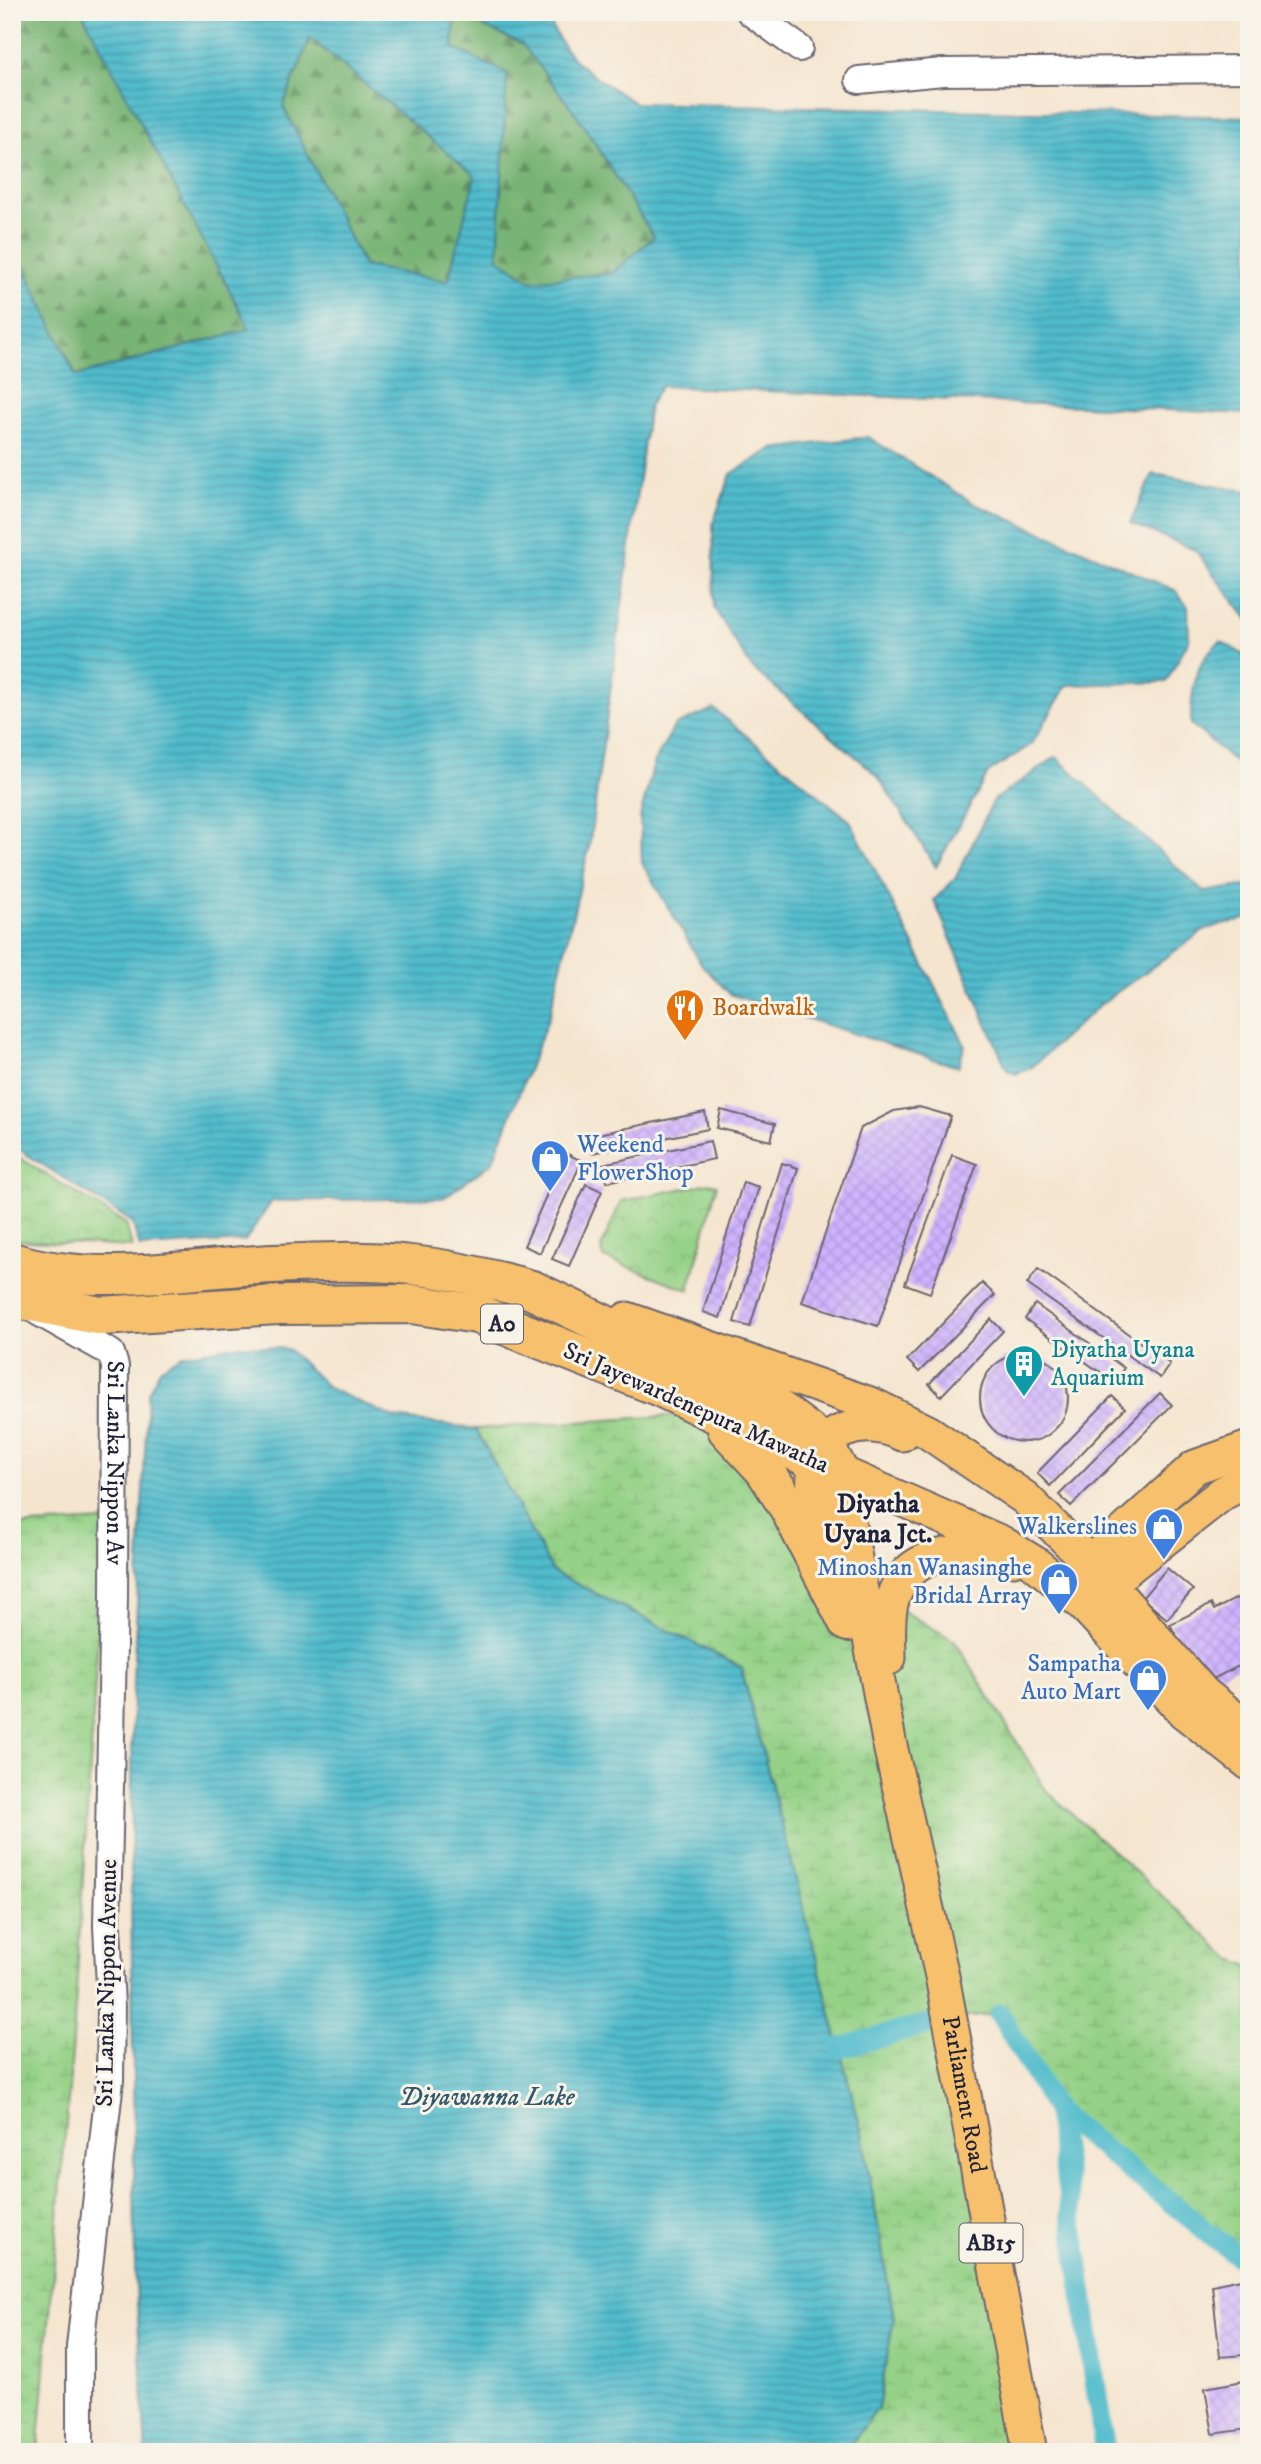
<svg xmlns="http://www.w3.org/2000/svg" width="1261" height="2464" viewBox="0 0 1261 2464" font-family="'IM FELL DW Pica',serif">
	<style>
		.forest { fill: url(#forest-firs); stroke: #4d6b58; stroke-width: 2 }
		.wetland { fill: url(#wetland-marsh); stroke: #5c7a61; stroke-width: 2 }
		.park { fill: url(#park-crowns); stroke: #5c7a61; stroke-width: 2 }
		.water { fill: url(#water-rules); stroke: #396e84; stroke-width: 2; fill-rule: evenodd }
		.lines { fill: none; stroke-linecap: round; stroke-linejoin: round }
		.canal { stroke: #50bbcc; stroke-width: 21 }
		.building { fill: url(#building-cross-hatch) }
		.minor-casing { stroke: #6c666f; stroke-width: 30 }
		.major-casing { stroke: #6c666f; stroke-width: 37 }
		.highway-casing { stroke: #6c666f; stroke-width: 42 }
		.minor { stroke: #fff; stroke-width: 26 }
		.major { stroke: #f7c06c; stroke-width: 33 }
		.highway { stroke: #f7c06c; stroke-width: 38 }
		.labels { text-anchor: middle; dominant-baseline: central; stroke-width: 6; stroke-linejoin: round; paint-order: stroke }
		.shield { fill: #f7f3e8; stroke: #62616f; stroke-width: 2 }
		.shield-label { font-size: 23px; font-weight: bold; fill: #22223b }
		.food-label { font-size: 24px; fill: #c56008; stroke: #f7f3e8; text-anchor: start }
		.shop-label { font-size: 24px; fill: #366cbe; stroke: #f7f3e8; text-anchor: end }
		.culture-label { font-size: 24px; fill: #0d838f; stroke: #f7f3e8; text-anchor: start }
		.street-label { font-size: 24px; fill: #22223b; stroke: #f7f3e8 }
		.neighbourhood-label { font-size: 26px; font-weight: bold; fill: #22223b; stroke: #f7f3e8 }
		.water-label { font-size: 26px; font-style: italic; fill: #32586e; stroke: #f7f3e8 }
	</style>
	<defs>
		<pattern id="forest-firs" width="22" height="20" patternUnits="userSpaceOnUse" patternTransform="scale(1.75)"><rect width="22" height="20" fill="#78b474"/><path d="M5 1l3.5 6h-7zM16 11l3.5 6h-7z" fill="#629260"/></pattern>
		<pattern id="wetland-marsh" width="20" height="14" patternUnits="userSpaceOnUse" patternTransform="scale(1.75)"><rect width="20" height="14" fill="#95d287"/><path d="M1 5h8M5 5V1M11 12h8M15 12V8" fill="none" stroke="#80b475"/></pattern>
		<pattern id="park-crowns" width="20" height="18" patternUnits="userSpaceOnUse" patternTransform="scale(1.75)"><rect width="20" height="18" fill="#95d287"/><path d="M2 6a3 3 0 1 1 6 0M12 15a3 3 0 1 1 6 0" fill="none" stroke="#80b475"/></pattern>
		<pattern id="water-rules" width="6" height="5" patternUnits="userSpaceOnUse" patternTransform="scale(1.75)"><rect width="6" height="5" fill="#50bbcc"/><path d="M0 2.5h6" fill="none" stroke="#4298a7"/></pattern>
		<pattern id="building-cross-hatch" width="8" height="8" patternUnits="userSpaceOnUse" patternTransform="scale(1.75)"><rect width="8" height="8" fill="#cfb2fe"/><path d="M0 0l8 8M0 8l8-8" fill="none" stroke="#b199db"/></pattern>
	</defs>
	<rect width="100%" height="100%" fill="#f7f3e8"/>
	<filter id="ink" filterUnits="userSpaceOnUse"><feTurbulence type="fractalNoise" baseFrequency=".0143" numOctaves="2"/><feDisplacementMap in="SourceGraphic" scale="14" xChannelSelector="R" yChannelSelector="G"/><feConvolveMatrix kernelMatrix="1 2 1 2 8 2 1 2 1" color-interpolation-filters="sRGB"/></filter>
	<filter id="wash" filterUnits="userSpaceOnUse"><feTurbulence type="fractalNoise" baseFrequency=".00686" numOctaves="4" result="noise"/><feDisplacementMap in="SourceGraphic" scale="28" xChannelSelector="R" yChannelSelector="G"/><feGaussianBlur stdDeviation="1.57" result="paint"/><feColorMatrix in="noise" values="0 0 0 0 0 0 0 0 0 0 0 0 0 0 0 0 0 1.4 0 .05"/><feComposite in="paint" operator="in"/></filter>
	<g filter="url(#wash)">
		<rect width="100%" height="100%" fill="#f5e5cf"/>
		<g class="forest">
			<path d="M 12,12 L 82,12 L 250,329 L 76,376 L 12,242 Z"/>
			<path d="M 455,13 L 522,44 L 579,118 L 654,237 L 612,273 L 531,281 L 497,258 L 507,73 L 453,48 Z"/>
			<path d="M 310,38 L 476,176 L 448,282 L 364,266 L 283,106 Z"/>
		</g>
		<g class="wetland">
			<path d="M 711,1413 L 789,1508 L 891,1604 L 955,1641 L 1046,1790 L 1230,1958 L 1249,1966 L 1249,2265 L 1057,2112 L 1000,2014 L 948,2019 L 1030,2452 L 845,2452 L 878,2408 L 894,2318 L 862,2134 L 741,1667 L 553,1572 L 476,1429 Z"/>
			<path d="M 105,1521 L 73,2041 L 38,2452 L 12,2452 L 12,1526 Z"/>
		</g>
		<g class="park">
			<path d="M 12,1153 L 126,1224 L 132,1247 L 12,1240 Z"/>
			<path d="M 709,1183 L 717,1185 L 689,1290 L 604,1258 L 601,1248 L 621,1201 Z"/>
		</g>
		<g class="water">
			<path d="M 82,12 L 547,12 C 562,61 595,77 635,103 L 1249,117 L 1249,414 L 661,386 L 649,405 L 589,848 L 549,1017 L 492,1163 L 443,1198 L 272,1201 L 245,1241 L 140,1247 L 132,1222 L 12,1145 L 12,242 L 76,376 L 250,329 ZM 455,13 L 522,44 L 579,118 L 654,237 L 612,273 L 531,281 L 498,258 L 507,73 L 453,48 ZM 310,38 L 475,176 L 448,281 L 364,266 L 283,106 Z"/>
			<path d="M 868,437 L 975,504 L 1175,590 L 1188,607 L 1189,640 L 1166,682 L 1067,685 L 1032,744 L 988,773 L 936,867 L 877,775 L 751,667 L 714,608 L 713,523 L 731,474 L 772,449 Z"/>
			<path d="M 1153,474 L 1249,491 L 1249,621 L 1195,550 L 1130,523 Z"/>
			<path d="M 1221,641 L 1249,658 L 1249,774 L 1191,724 C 1191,693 1194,660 1221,641 Z"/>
			<path d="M 714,709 L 850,821 L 965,1045 L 958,1067 L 730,994 L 702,965 L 642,863 L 640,817 L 654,763 L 675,725 Z"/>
			<path d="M 1056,757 L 1204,892 L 1249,885 L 1249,918 L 1206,929 L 1102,1003 L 1031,1068 L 1015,1074 L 1007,1070 L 934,900 L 955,879 L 994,800 Z"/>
			<path d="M 240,1345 L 288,1349 L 330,1389 L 395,1418 L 476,1429 L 553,1572 L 741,1667 L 862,2134 L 894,2318 L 878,2408 L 845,2452 L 146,2452 L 135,2270 L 131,1873 L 133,1680 L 148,1393 L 160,1369 L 182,1355 Z"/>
		</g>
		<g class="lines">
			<g class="canal">
				<path d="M 1000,2014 L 1057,2112 L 1249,2265"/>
				<path d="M 840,2048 L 947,2019"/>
				<path d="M 1057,2112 L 1105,2452"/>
			</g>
		</g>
		<g id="blocks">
			<g class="building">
				<path d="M 919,1107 L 951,1116 L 878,1326 L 802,1302 L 861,1128 L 894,1111 Z"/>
				<path d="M 721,1110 L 775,1124 L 771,1141 L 717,1128 Z"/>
				<path d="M 705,1112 L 708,1129 L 592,1153 L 588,1136 Z"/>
				<path d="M 710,1141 L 714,1159 L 607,1182 L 603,1164 Z"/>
				<path d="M 565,1153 L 582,1161 L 540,1253 L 524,1246 Z"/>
				<path d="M 952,1155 L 977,1164 L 930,1293 L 905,1284 Z"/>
				<path d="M 782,1163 L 798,1168 L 750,1327 L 734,1322 Z"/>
				<path d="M 743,1182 L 759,1187 L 720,1318 L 703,1312 Z"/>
				<path d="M 586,1184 L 602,1191 L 569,1266 L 552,1259 Z"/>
				<path d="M 1038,1269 L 1170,1364 L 1160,1378 L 1027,1284 Z"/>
				<path d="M 982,1283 L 995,1295 L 919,1372 L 907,1360 Z"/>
				<path d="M 1035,1304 L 1124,1368 L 1114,1382 L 1025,1319 Z"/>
				<path d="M 991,1319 L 1003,1331 L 941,1396 L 929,1384 Z"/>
				<circle cx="1024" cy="1398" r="44"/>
				<path d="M 1160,1393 L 1172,1405 L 1071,1506 L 1059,1495 Z"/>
				<path d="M 1112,1396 L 1125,1408 L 1050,1486 L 1037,1473 Z"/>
				<path d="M 1167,1568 L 1193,1590 L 1167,1619 L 1142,1598 Z"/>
				<path d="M 1249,1592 L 1249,1661 L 1201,1685 L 1170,1624 L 1211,1604 L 1214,1610 Z"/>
				<path d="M 1241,2279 L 1245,2303 L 1249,2302 L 1248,2371 L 1244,2355 L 1220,2357 L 1212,2285 Z"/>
				<path d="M 1249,2380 L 1249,2429 L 1213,2434 L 1205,2388 Z"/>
			</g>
		</g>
	</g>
	<g filter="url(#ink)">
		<use href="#blocks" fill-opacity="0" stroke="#6c666f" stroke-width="2"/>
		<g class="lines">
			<defs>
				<g id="minor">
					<path d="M 750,12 L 799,48"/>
					<path d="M 859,80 L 943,72 L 1249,69"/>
					<path id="s1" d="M 38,1312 L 111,1353 L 115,1366 L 114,1597 L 107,1926 L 111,2007 L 110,2080 L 80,2347 L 80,2452"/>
				</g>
				<g id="major">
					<path d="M 627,1319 L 873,1405 L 928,1432 L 1025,1498 L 1090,1563 L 1204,1694 L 1249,1730"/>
					<path id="s2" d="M 839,1472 L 889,1741 L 942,1976 L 1030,2452"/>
					<path d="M 839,1472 L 1002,1543 L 1036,1564 L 1083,1604 L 1184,1712 L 1249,1763"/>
					<path d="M 1073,1578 L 1195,1467 L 1249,1448"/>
					<path d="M 837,1579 C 825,1537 787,1451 845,1430 C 864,1423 883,1425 902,1434"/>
					<path d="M 1091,1597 L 1223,1493 L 1249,1480"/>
					<path d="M 889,1658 C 889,1640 887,1621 891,1604 C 906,1546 965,1549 1013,1559"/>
				</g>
				<g id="highway">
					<path d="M 12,1262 C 95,1288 187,1268 272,1264 C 318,1262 366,1260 411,1265 C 452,1269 492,1279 532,1290 L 771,1404 L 824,1444 L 839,1472"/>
					<path d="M 12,1298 L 101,1316 L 278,1305 L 412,1304 L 477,1314 L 660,1387 L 826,1466"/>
					<path d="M 727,1429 L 765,1470 L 789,1508 L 848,1622"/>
				</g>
			</defs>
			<use href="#minor" class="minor-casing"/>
			<use href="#major" class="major-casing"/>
			<use href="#highway" class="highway-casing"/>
			<use href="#minor" class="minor"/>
			<use href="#major" class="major"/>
			<use href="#highway" class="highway"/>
		</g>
	</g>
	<defs>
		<symbol id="restaurant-pin" viewBox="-11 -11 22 30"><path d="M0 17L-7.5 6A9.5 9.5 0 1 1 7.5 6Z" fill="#e8710a" stroke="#f7f3e8"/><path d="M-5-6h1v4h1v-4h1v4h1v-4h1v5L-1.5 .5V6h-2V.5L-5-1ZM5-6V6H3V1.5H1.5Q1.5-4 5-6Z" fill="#fff"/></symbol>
		<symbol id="shop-pin" viewBox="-11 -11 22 30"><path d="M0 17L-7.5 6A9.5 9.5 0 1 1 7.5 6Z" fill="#3f7fe0" stroke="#f7f3e8"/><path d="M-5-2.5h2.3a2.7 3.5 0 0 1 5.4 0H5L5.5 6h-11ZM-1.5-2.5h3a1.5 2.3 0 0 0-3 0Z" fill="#fff"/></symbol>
		<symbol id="building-pin" viewBox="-11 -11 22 30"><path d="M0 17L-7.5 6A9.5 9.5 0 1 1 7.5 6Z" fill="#0f9aa8" stroke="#f7f3e8"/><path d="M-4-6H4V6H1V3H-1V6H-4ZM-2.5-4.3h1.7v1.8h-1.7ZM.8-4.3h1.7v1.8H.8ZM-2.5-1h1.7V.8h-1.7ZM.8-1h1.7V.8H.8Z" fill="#fff"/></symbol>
	</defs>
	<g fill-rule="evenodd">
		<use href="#restaurant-pin" x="663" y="986" width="44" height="60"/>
		<use href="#shop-pin" x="528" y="1137" width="44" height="60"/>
		<use href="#building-pin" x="1002" y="1342" width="44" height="60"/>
		<use href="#shop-pin" x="1142" y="1505" width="44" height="60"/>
		<use href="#shop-pin" x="1037" y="1560" width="44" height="60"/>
		<use href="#shop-pin" x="1126" y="1656" width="44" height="60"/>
	</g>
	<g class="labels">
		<g class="shield">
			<rect x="481" y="1304.5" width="42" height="39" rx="5"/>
			<rect x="959.5" y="2223.5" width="63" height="39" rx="5"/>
		</g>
		<g class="shield-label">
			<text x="502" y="1324">A0</text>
			<text x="991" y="2243">AB15</text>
		</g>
		<g class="food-label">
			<text x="712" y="1008">Boardwalk</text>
		</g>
		<g class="shop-label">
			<text x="577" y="1145" text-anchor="start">Weekend<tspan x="577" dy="28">FlowerShop</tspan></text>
			<text x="1137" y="1527">Walkerslines</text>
			<text x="1032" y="1568">Minoshan Wanasinghe<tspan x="1032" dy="28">Bridal Array</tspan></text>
			<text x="1121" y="1664">Sampatha<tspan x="1121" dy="28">Auto Mart</tspan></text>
		</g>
		<g class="culture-label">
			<text x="1051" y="1350">Diyatha Uyana<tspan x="1051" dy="28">Aquarium</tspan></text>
		</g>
		<g class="street-label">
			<text transform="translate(696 1408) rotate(24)">Sri Jayewardenepura Mawatha</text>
			<text stroke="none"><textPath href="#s1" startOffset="194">Sri Lanka Nippon Av</textPath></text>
			<text transform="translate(107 1983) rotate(-89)">Sri Lanka Nippon Avenue</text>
			<text stroke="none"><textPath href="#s2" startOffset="635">Parliament Road</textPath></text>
		</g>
		<g class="neighbourhood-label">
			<text x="878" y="1504">Diyatha<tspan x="878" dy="30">Uyana Jct.</tspan></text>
		</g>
		<g class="water-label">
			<text x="487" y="2097">Diyawanna Lake</text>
		</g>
	</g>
	<rect width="1261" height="2464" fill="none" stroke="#f7f3e8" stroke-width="42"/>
</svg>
